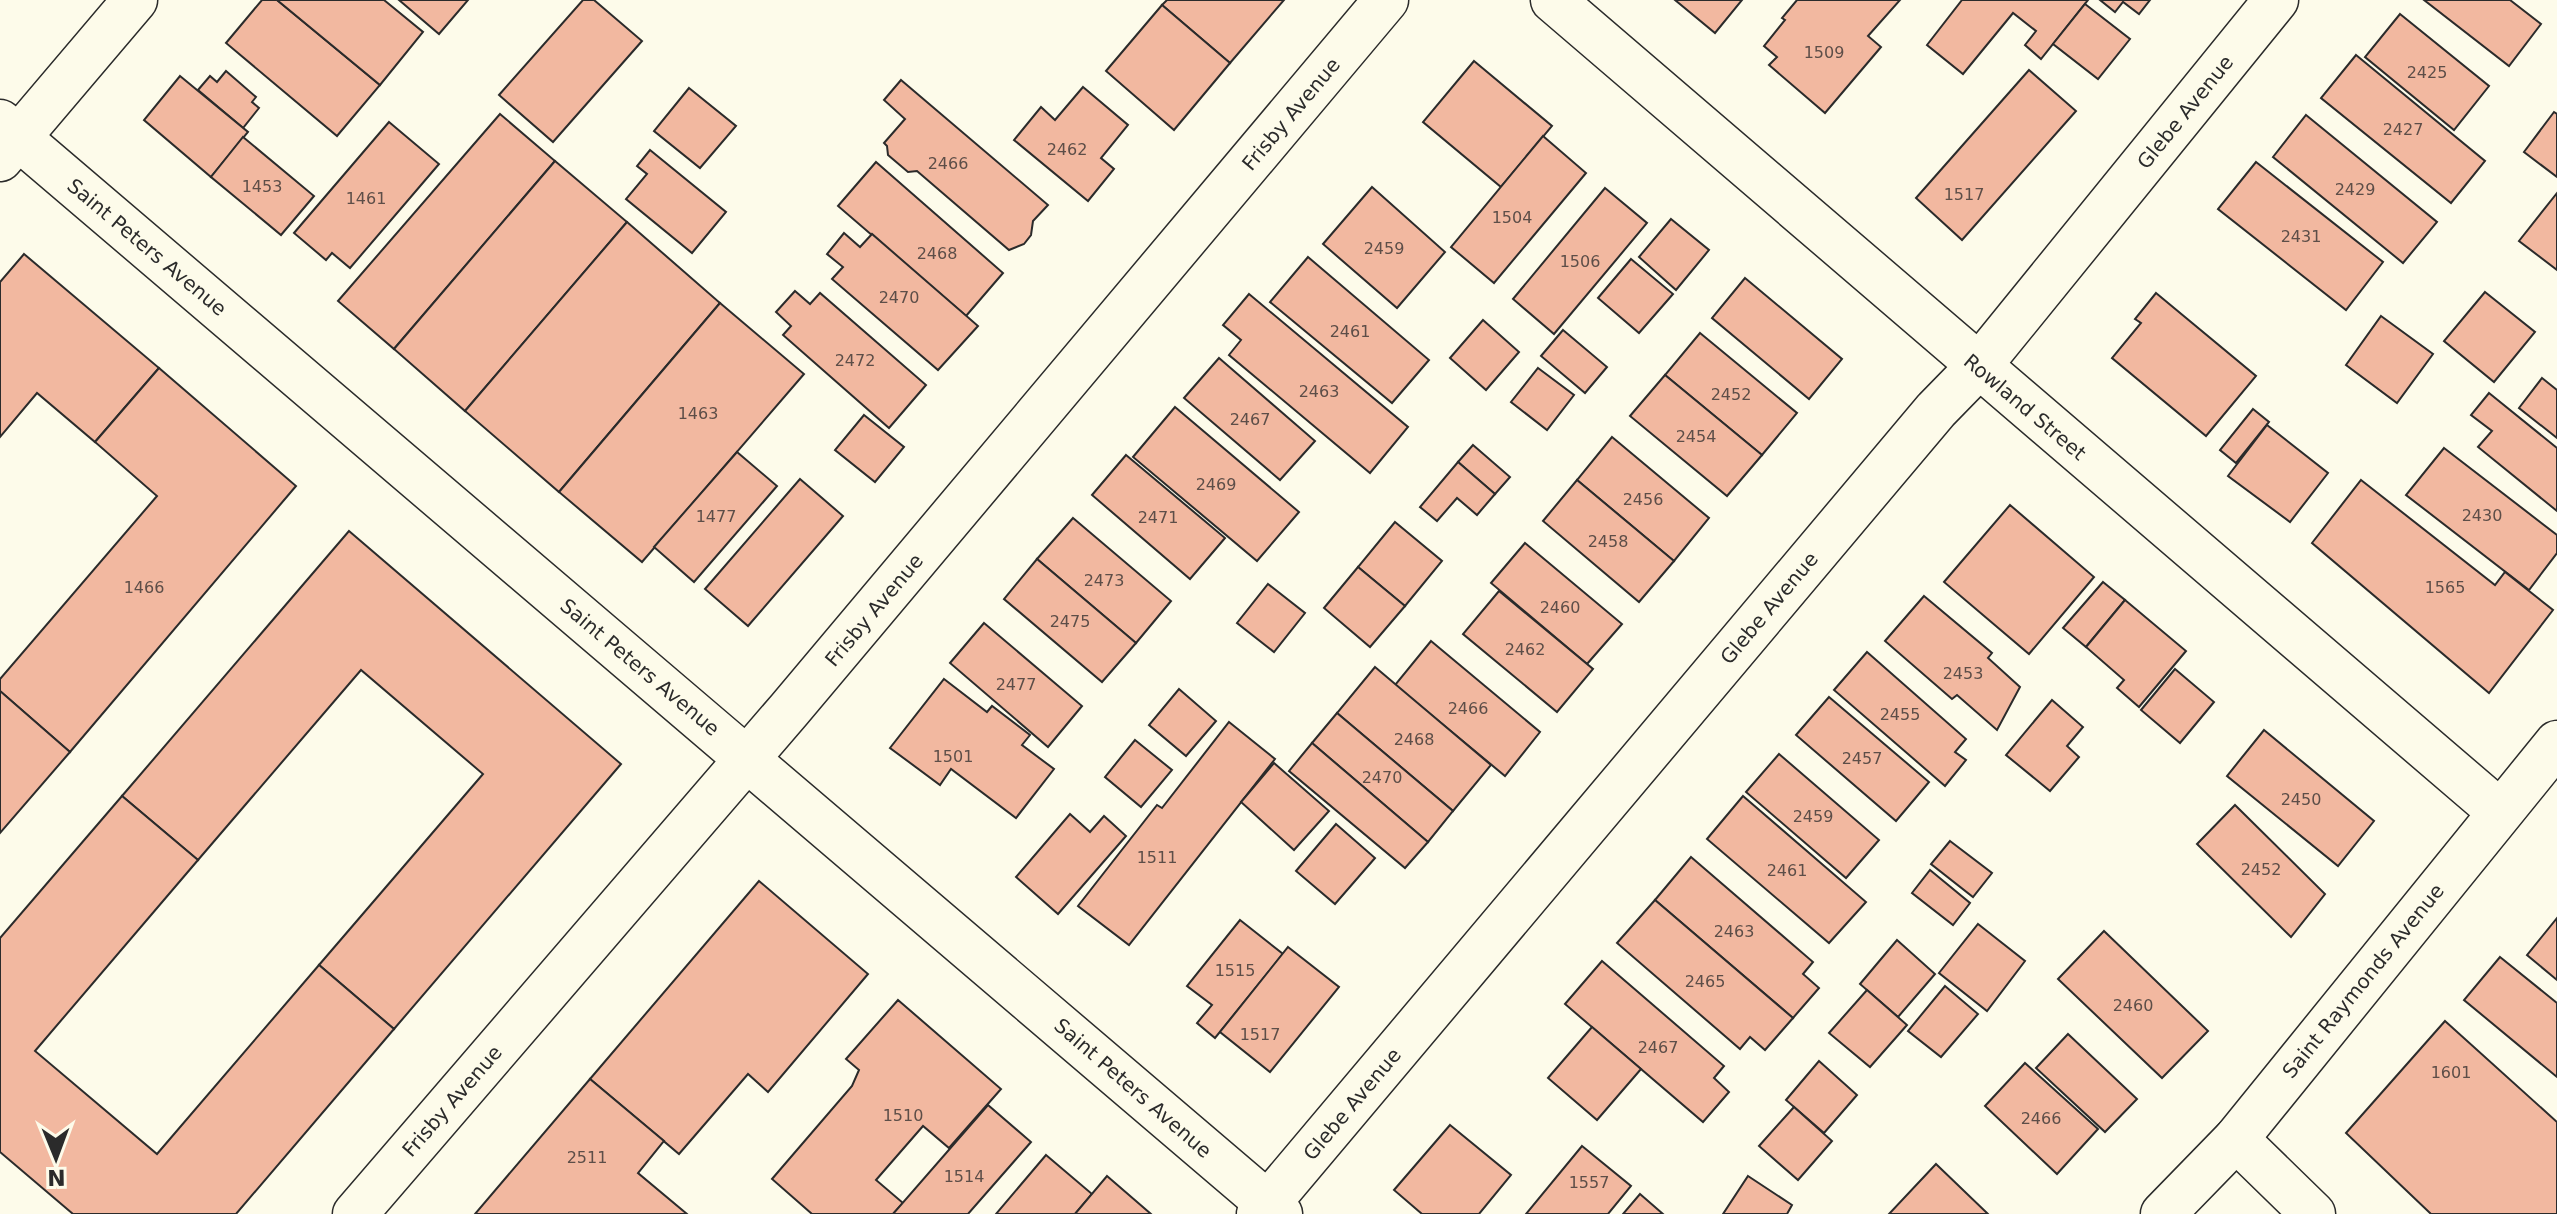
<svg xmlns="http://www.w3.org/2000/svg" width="2557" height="1214" viewBox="0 0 2557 1214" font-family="'DejaVu Sans',sans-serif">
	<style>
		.building { fill: #f2b8a0; stroke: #2b2b2b; stroke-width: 2 }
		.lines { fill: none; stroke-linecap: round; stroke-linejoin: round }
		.street-casing { stroke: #2b2b2b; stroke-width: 47 }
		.street { stroke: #fdfbea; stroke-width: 44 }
		.labels { text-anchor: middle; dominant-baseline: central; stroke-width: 6; stroke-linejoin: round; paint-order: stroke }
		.number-label { font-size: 16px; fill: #5d4e48 }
		.street-label { font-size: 20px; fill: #2b2b2b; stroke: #fdfbea }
	</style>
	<rect width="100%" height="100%" fill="#fdfbea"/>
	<g class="building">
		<path d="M 262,0 L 277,0 L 380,85 L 337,136 L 226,43 Z"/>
		<path d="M 277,0 L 384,0 L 423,32 L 380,85 Z"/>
		<path d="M 399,0 L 468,0 L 439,34 Z"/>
		<path d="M 583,0 L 594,0 L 642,41 L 553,142 L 499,95 Z"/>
		<path d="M 1167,0 L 1284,0 L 1230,63 L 1162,5 Z"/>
		<path d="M 1675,0 L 1742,0 L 1715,33 Z"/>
		<path d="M 1797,0 L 1900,0 L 1868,36 L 1881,47 L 1825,113 L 1769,65 L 1777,57 L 1764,46 L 1785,20 L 1782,18 Z"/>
		<path d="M 1962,0 L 2088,0 L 2041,59 L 2025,45 L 2036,31 L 2013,13 L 1963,74 L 1927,45 Z"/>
		<path d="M 2100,0 L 2150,0 L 2139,14 L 2123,2 L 2115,12 Z"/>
		<path d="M 2424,0 L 2510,0 L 2541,24 L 2509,66 Z"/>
		<path d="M 2085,4 L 2130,39 L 2098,79 L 2053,44 Z"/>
		<path d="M 1162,5 L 1230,63 L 1174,130 L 1106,71 Z"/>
		<path d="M 2400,14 L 2489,86 L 2454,130 L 2365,57 Z"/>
		<path d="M 2356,55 L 2485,161 L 2451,203 L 2321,98 Z"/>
		<path d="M 1474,61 L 1552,126 L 1501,187 L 1423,122 Z"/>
		<path d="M 2029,70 L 2076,111 L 1962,240 L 1916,198 Z"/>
		<path d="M 226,71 L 256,97 L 252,102 L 259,108 L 243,128 L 198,90 L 210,76 L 217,82 Z"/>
		<path d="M 180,76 L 248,132 L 211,177 L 144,120 Z"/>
		<path d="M 901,80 L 1048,205 L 1033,221 L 1031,235 L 1024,244 L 1009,250 L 917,171 L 908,172 L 888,155 L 887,146 L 884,143 L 905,119 L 884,100 Z"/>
		<path d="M 1083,87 L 1128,125 L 1101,158 L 1114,169 L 1088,201 L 1014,140 L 1041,107 L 1055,120 Z"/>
		<path d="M 689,88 L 736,126 L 700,168 L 654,131 Z"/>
		<path d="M 2554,112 L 2557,114 L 2557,177 L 2524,152 Z"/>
		<path d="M 500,114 L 555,161 L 394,349 L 338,301 Z"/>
		<path d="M 2306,115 L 2437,222 L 2403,263 L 2273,157 Z"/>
		<path d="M 389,122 L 439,164 L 350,268 L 332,253 L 326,260 L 294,233 Z"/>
		<path d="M 1543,136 L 1586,173 L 1494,283 L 1451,247 Z"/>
		<path d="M 243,137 L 314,196 L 281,235 L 211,177 Z"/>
		<path d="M 650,150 L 726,212 L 692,253 L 626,199 L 647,174 L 637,166 Z"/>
		<path d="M 555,161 L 627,222 L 465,411 L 394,349 Z"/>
		<path d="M 876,162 L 1003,273 L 966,316 L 838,206 Z"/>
		<path d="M 2256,162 L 2383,262 L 2346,310 L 2218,209 Z"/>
		<path d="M 1372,187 L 1445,252 L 1397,308 L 1323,244 Z"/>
		<path d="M 1605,188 L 1647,223 L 1554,334 L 1513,299 Z"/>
		<path d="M 2557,193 L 2557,270 L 2519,241 Z"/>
		<path d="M 1671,219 L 1709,250 L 1676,290 L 1639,257 Z"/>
		<path d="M 627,222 L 720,303 L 559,492 L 465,411 Z"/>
		<path d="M 844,233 L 860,247 L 872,234 L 978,326 L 938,370 L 832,279 L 843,267 L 827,254 Z"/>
		<path d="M 24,254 L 159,368 L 95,442 L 37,393 L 0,437 L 0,282 Z"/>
		<path d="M 1308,257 L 1429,360 L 1392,403 L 1270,302 Z"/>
		<path d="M 1631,259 L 1673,294 L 1639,333 L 1598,298 Z"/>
		<path d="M 1745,278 L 1842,359 L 1809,399 L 1712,318 Z"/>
		<path d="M 795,291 L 810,304 L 820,293 L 926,385 L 889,428 L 783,335 L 791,326 L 776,312 Z"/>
		<path d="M 2485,292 L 2535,332 L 2494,382 L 2444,341 Z"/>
		<path d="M 2156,293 L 2256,376 L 2206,436 L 2112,358 L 2141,323 L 2135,319 Z"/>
		<path d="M 1249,294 L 1408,427 L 1370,473 L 1229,355 L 1241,340 L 1223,325 Z"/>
		<path d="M 720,303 L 804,374 L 642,562 L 559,492 Z"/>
		<path d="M 2381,316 L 2433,354 L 2397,403 L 2346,365 Z"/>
		<path d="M 1483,320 L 1519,352 L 1486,390 L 1450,358 Z"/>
		<path d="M 1563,330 L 1607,367 L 1585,393 L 1541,356 Z"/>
		<path d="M 1700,333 L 1797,413 L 1762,455 L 1665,375 Z"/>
		<path d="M 1219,358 L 1315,441 L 1280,480 L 1184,398 Z"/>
		<path d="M 159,368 L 296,486 L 70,752 L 0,691 L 0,679 L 157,496 L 95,442 Z"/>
		<path d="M 1538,368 L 1574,395 L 1547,430 L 1511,402 Z"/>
		<path d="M 1665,375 L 1762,455 L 1727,496 L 1630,416 Z"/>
		<path d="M 2542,378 L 2557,390 L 2557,438 L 2519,408 Z"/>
		<path d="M 2489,393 L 2557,448 L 2557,511 L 2478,447 L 2492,431 L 2471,415 Z"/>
		<path d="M 1175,407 L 1299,512 L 1257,561 L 1133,457 Z"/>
		<path d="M 2253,409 L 2269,422 L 2236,463 L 2220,450 Z"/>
		<path d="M 864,415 L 904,447 L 875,482 L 835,450 Z"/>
		<path d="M 2267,425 L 2328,473 L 2290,522 L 2228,476 Z"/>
		<path d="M 1612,437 L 1709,518 L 1674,561 L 1577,480 Z"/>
		<path d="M 1473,445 L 1510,477 L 1495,494 L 1458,462 Z"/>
		<path d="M 2444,448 L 2557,535 L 2557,553 L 2529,590 L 2406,495 Z"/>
		<path d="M 737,452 L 777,486 L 694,582 L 654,547 Z"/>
		<path d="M 1126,455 L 1225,538 L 1190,579 L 1092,495 Z"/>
		<path d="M 1458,462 L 1495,494 L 1477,515 L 1457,498 L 1437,521 L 1420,507 Z"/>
		<path d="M 800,479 L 843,516 L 748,626 L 705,589 Z"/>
		<path d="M 1577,480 L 1674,561 L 1639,602 L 1543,521 Z"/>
		<path d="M 2361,480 L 2495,585 L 2505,572 L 2553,610 L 2489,693 L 2312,543 Z"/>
		<path d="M 2010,505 L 2094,577 L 2029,654 L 1944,582 Z"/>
		<path d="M 1073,518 L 1171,601 L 1136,643 L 1037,559 Z"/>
		<path d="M 1395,522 L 1442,561 L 1405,606 L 1358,567 Z"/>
		<path d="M 349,531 L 621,764 L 394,1029 L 319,965 L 483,774 L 361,670 L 198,860 L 122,796 Z"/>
		<path d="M 1525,543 L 1622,624 L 1587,664 L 1491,583 Z"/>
		<path d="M 1037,559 L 1136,643 L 1102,682 L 1004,599 Z"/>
		<path d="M 1358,567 L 1405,606 L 1370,647 L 1324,608 Z"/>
		<path d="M 2103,582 L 2125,600 L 2086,647 L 2063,628 Z"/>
		<path d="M 1268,584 L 1305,613 L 1274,652 L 1237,623 Z"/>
		<path d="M 1499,591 L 1593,669 L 1557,712 L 1463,634 Z"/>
		<path d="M 1924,596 L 1992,653 L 1988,658 L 2020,687 L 1997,730 L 1957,695 L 1952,699 L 1885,641 Z"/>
		<path d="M 2125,600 L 2186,651 L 2139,707 L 2117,688 L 2124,680 L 2086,647 Z"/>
		<path d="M 984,623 L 1082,706 L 1048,747 L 950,663 Z"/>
		<path d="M 1431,641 L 1540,732 L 1505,776 L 1395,685 Z"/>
		<path d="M 1867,652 L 1966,739 L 1955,752 L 1966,760 L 1945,786 L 1834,690 Z"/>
		<path d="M 1375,667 L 1491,765 L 1453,811 L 1337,713 Z"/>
		<path d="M 2175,669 L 2214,702 L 2180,743 L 2141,710 Z"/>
		<path d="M 944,679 L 987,712 L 992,706 L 1030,735 L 1022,745 L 1054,769 L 1016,818 L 951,769 L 940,785 L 890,748 Z"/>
		<path d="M 1179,689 L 1216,721 L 1186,756 L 1149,725 Z"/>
		<path d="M 0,691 L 70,752 L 0,833 Z"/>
		<path d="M 1829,697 L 1929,782 L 1896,821 L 1796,735 Z"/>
		<path d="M 2052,700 L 2083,727 L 2067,746 L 2079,757 L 2050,791 L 2006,755 Z"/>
		<path d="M 1337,713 L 1453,811 L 1428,842 L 1312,743 Z"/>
		<path d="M 1229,722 L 1275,759 L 1129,945 L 1078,906 L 1157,805 L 1162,808 Z"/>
		<path d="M 2264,730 L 2374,821 L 2338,866 L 2227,776 Z"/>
		<path d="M 1135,740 L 1172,770 L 1141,807 L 1105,777 Z"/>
		<path d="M 1312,743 L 1428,842 L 1405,868 L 1289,771 Z"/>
		<path d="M 1779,754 L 1879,840 L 1846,878 L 1746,792 Z"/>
		<path d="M 1274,763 L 1329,811 L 1294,850 L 1241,802 Z"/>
		<path d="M 122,796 L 198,860 L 35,1051 L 157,1154 L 319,965 L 394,1029 L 236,1214 L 73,1214 L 0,1152 L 0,938 Z"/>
		<path d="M 1743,796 L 1866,902 L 1829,943 L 1707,839 Z"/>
		<path d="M 2235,805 L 2325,894 L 2291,937 L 2197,844 Z"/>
		<path d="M 1070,814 L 1090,832 L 1104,816 L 1126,836 L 1058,914 L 1016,877 Z"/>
		<path d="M 1336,824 L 1375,858 L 1335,904 L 1296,871 Z"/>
		<path d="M 1950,841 L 1992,873 L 1973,897 L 1931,864 Z"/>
		<path d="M 1691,857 L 1813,962 L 1803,974 L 1819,988 L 1793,1018 L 1655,900 Z"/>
		<path d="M 1930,870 L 1970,903 L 1953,925 L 1912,893 Z"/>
		<path d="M 759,881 L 868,974 L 768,1092 L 748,1074 L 679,1154 L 590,1079 Z"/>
		<path d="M 1655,900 L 1793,1018 L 1765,1050 L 1750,1037 L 1740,1049 L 1617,943 Z"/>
		<path d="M 2557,918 L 2557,980 L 2527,955 Z"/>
		<path d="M 1240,920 L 1283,954 L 1215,1038 L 1197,1023 L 1212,1005 L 1187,986 Z"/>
		<path d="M 1978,924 L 2025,961 L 1987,1011 L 1939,973 Z"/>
		<path d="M 2104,931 L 2208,1031 L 2162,1078 L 2058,979 Z"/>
		<path d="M 1897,940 L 1935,974 L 1898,1017 L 1860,984 Z"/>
		<path d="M 1288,947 L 1339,987 L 1270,1072 L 1220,1032 Z"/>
		<path d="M 2500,957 L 2557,1003 L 2557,1077 L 2464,1000 Z"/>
		<path d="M 1602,961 L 1724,1066 L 1714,1078 L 1729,1092 L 1703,1122 L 1565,1004 Z"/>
		<path d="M 1945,986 L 1978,1014 L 1941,1057 L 1908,1031 Z"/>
		<path d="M 1867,990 L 1907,1025 L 1870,1067 L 1829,1033 Z"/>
		<path d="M 898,1000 L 1001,1089 L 949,1148 L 923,1126 L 876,1180 L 903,1203 L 893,1214 L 812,1214 L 772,1179 L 852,1086 L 859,1070 L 846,1059 Z"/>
		<path d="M 2445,1021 L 2557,1122 L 2557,1214 L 2431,1214 L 2346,1133 Z"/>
		<path d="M 1592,1027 L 1641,1069 L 1597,1120 L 1548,1078 Z"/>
		<path d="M 2068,1034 L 2137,1099 L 2105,1132 L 2036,1068 Z"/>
		<path d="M 1819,1061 L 1857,1095 L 1824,1133 L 1786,1100 Z"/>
		<path d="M 2025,1063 L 2098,1129 L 2057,1174 L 1985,1106 Z"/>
		<path d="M 590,1079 L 664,1141 L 638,1173 L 687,1214 L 475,1214 Z"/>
		<path d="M 988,1105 L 1031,1142 L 968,1214 L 893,1214 Z"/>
		<path d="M 1794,1107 L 1832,1141 L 1798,1180 L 1759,1146 Z"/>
		<path d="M 1450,1125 L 1511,1175 L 1479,1214 L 1422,1214 L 1394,1190 Z"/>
		<path d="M 1582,1146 L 1631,1186 L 1608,1214 L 1526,1214 Z"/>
		<path d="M 1046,1155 L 1092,1194 L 1075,1214 L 996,1214 Z"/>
		<path d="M 1936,1164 L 1988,1214 L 1889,1214 Z"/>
		<path d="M 1107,1176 L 1151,1214 L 1075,1214 Z"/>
		<path d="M 1748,1176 L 1792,1205 L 1787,1214 L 1723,1214 Z"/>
		<path d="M 1640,1194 L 1663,1214 L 1623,1214 Z"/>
	</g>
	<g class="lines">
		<defs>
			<g id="street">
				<path d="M 1553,0 L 2500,812"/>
				<path d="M 0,122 L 1280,1214"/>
				<path d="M 0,159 L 135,0"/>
				<path d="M 2236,1139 L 2313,1214"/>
				<path d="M 355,1214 L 789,710 L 1386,0"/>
				<path d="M 1259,1214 L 1936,410 L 1978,367 L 2276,0"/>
				<path d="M 2163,1214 L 2236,1139 L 2557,743"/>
			</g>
		</defs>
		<use href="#street" class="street-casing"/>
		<use href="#street" class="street"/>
	</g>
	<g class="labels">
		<g class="number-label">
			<text x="1824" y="52">1509</text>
			<text x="2427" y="72">2425</text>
			<text x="2403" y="129">2427</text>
			<text x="1067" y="149">2462</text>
			<text x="948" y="163">2466</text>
			<text x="262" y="186">1453</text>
			<text x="2355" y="189">2429</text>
			<text x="1964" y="194">1517</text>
			<text x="366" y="198">1461</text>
			<text x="1512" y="217">1504</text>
			<text x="2301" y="236">2431</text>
			<text x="1384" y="248">2459</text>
			<text x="937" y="253">2468</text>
			<text x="1580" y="261">1506</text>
			<text x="899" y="297">2470</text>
			<text x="1350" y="331">2461</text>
			<text x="855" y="360">2472</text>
			<text x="1319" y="391">2463</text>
			<text x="1731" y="394">2452</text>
			<text x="698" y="413">1463</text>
			<text x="1250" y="419">2467</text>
			<text x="1696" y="436">2454</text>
			<text x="1216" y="484">2469</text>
			<text x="1643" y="499">2456</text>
			<text x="2482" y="515">2430</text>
			<text x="716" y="516">1477</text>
			<text x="1158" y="517">2471</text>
			<text x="1608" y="541">2458</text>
			<text x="1104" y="580">2473</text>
			<text x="144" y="587">1466</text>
			<text x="2445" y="587">1565</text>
			<text x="1560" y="607">2460</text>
			<text x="1070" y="621">2475</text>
			<text x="1525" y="649">2462</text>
			<text x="1963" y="673">2453</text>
			<text x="1016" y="684">2477</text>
			<text x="1468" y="708">2466</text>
			<text x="1900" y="714">2455</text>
			<text x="1414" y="739">2468</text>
			<text x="953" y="756">1501</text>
			<text x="1862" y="758">2457</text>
			<text x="1382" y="777">2470</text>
			<text x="2301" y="799">2450</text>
			<text x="1813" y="816">2459</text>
			<text x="1157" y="857">1511</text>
			<text x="2261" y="869">2452</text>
			<text x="1787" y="870">2461</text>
			<text x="1734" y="931">2463</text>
			<text x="1235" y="970">1515</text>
			<text x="1705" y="981">2465</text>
			<text x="2133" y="1005">2460</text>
			<text x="1260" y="1034">1517</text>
			<text x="1658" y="1047">2467</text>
			<text x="2451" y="1072">1601</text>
			<text x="903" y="1115">1510</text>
			<text x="2041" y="1118">2466</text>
			<text x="587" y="1157">2511</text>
			<text x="964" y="1176">1514</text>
			<text x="1589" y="1182">1557</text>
		</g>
		<g class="street-label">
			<text transform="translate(2185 112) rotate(-51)">Glebe Avenue</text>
			<text transform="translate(1291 114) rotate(-50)">Frisby Avenue</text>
			<text transform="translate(147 247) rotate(40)">Saint Peters Avenue</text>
			<text transform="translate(2025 407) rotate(40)">Rowland Street</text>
			<text transform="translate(1769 608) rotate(-50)">Glebe Avenue</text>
			<text transform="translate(874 610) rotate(-50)">Frisby Avenue</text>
			<text transform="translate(640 667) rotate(40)">Saint Peters Avenue</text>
			<text transform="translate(2363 981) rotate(-51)">Saint Raymonds Avenue</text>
			<text transform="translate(1133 1088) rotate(41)">Saint Peters Avenue</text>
			<text transform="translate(452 1101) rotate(-49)">Frisby Avenue</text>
			<text transform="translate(1352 1104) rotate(-50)">Glebe Avenue</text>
		</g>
	</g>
	<g transform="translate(56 1158) rotate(179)" stroke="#fdfbea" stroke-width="6" paint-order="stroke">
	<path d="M0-6L14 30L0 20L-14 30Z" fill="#2b2b2b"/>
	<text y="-12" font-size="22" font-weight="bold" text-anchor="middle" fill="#2b2b2b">N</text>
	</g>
</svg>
